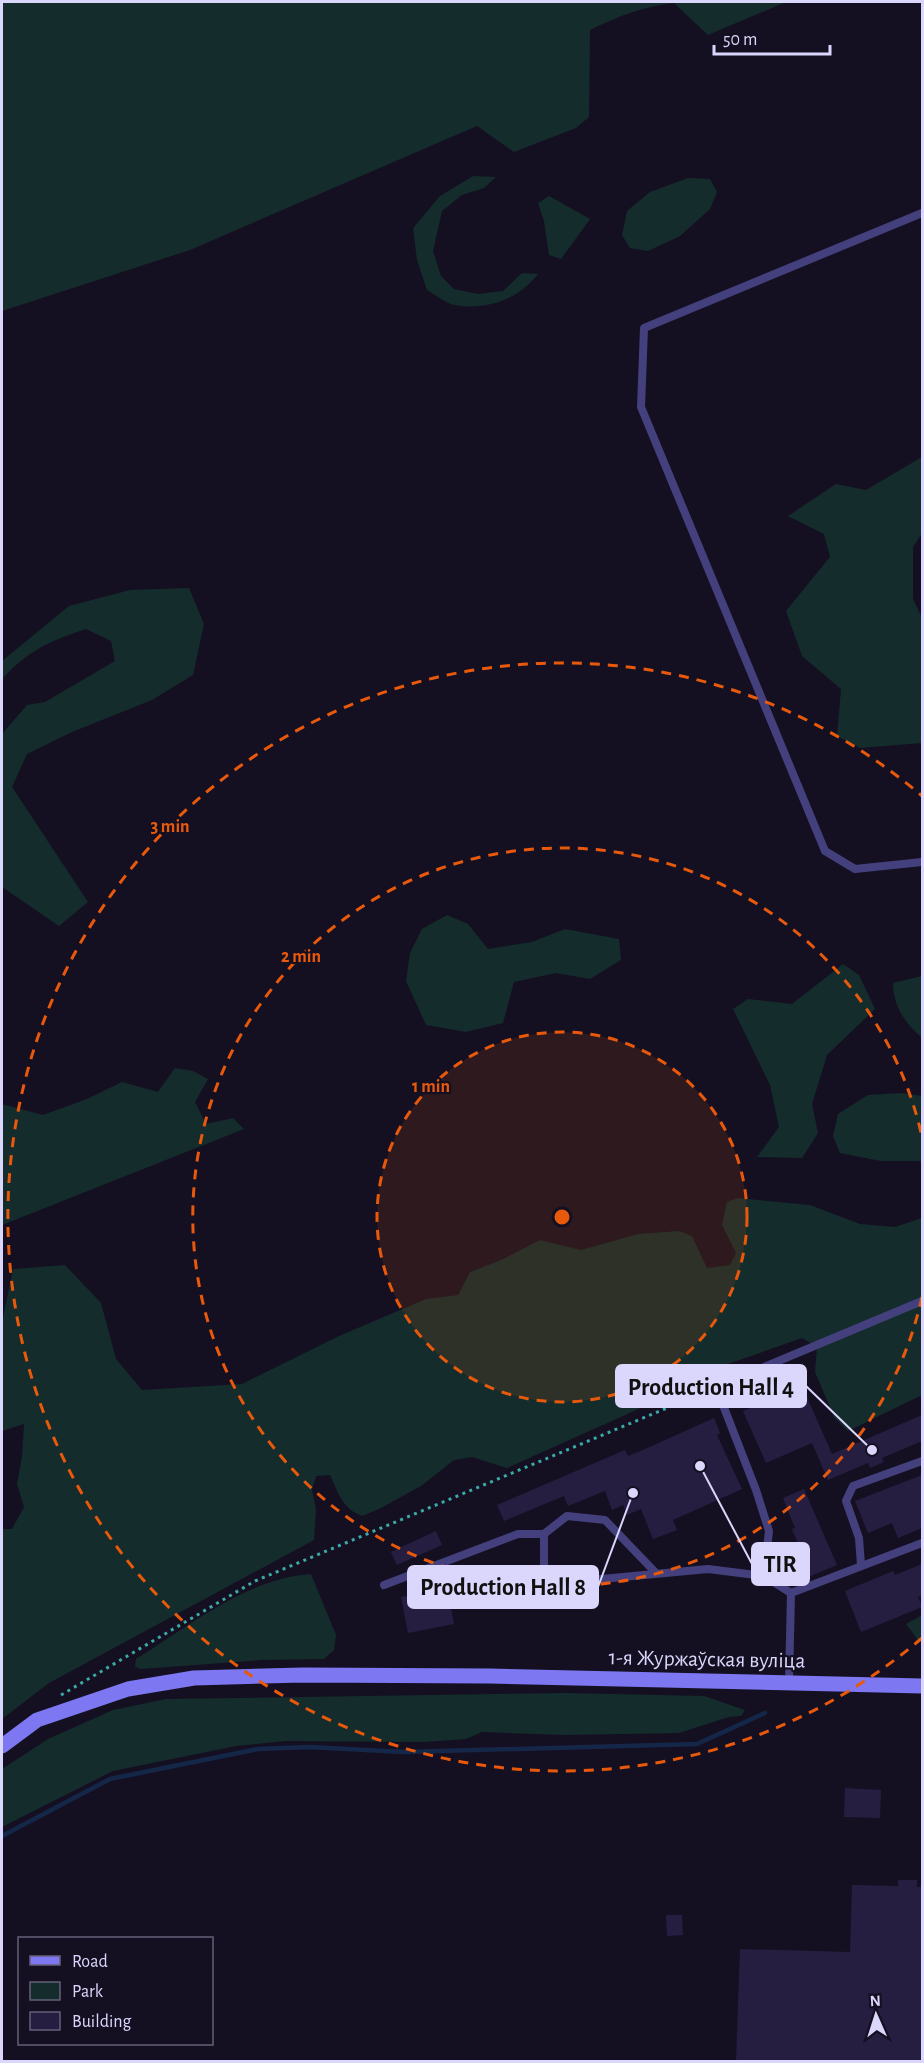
<svg xmlns="http://www.w3.org/2000/svg" width="924" height="2063" viewBox="0 0 924 2063" font-family="'Alegreya Sans',sans-serif">
	<style>
		.green { fill: #142c2c }
		.lines { fill: none; stroke-linecap: round; stroke-linejoin: round }
		.stream { stroke: #152748; stroke-width: 4.5 }
		.building { fill: #261e41 }
		.path { stroke: #3baaa6; stroke-width: 3; stroke-dasharray: 3 4.5; stroke-linecap: butt }
		.lane { stroke: #44407d; stroke-width: 8 }
		.secondary { stroke: #7d77f1; stroke-width: 15 }
		.ring { fill: none; stroke: #e8590c; stroke-width: 3; stroke-dasharray: 10 8 }
		.labels { text-anchor: middle; dominant-baseline: central; stroke-width: 4.5; stroke-linejoin: round; paint-order: stroke }
		.street-label { font-size: 22px; fill: #dbd6fb; stroke: #141022 }
		.centre { fill: #e8590c; stroke: #141022; stroke-width: 3 }
		.ring-label { font-size: 18px; text-anchor: middle; font-weight: bold; fill: #e8590c; stroke: #141022; stroke-width: 4.5; stroke-linejoin: round; paint-order: stroke }
		.leader { fill: none; stroke: #dbd6fb; stroke-width: 2 }
		.callout-dot { fill: #dbd6fb; stroke: #141022; stroke-width: 2 }
		.callout { fill: #dbd6fb; stroke: #dbd6fb; stroke-width: 2 }
		.callout-label { font-size: 24px; text-anchor: middle; font-weight: bold; fill: #111 }
	</style>
	<rect width="100%" height="100%" fill="#141022"/>
	<g class="green">
		<path d="M 2,2 L 786,2 L 708,35 L 674,3 C 643,7 618,16 590,30 L 589,117 L 576,128 L 514,152 L 477,126 L 190,250 L 2,311 Z"/>
		<path d="M 473,176 L 496,177 L 484,188 L 462,195 L 442,211 L 433,251 L 441,276 L 454,289 L 478,294 L 503,291 L 522,273 L 538,274 C 519,299 487,311 455,305 C 446,304 435,294 427,290 L 417,260 L 413,228 L 440,196 Z"/>
		<path d="M 688,178 L 710,179 L 717,192 L 710,209 L 680,236 L 648,251 L 630,248 L 622,235 L 627,211 L 650,192 Z"/>
		<path d="M 549,196 L 590,219 L 561,259 L 549,255 L 544,221 L 538,203 Z"/>
		<path d="M 922,457 L 922,533 L 913,547 L 913,599 L 922,618 L 922,743 L 860,748 L 837,736 L 841,689 L 802,656 L 786,611 L 830,557 L 824,534 L 788,516 L 836,484 L 866,490 Z"/>
		<path d="M 189,588 L 204,624 L 193,675 L 152,700 L 72,732 L 27,754 L 12,787 L 88,902 L 59,926 L 2,887 L 2,734 L 27,705 L 45,702 L 115,661 L 111,641 L 86,629 C 49,641 28,651 2,679 L 2,661 L 69,606 L 130,590 Z"/>
		<path d="M 447,915 L 468,924 L 488,949 L 532,942 L 565,929 L 619,939 L 621,960 L 590,979 L 556,973 L 514,982 L 503,1023 L 466,1032 L 426,1025 L 406,981 L 410,953 L 422,929 Z"/>
		<path d="M 843,964 L 859,975 L 875,1009 L 827,1055 L 812,1104 L 818,1133 L 802,1158 L 757,1157 L 779,1127 L 770,1085 L 733,1009 L 748,999 L 792,1004 Z"/>
		<path d="M 922,976 L 922,1038 C 905,1023 893,1006 893,983 Z"/>
		<path d="M 175,1068 L 193,1071 L 208,1079 L 195,1102 L 206,1124 L 233,1118 L 244,1129 L 2,1225 L 2,1104 L 43,1115 L 87,1099 L 122,1082 L 158,1092 Z"/>
		<path d="M 901,1093 L 922,1096 L 922,1161 L 881,1161 L 840,1153 L 833,1136 L 838,1114 L 868,1095 Z"/>
		<path d="M 737,1198 L 810,1205 L 860,1224 L 895,1227 L 922,1218 L 922,1395 L 848,1431 L 834,1417 L 815,1372 L 817,1347 L 802,1338 L 714,1369 L 667,1374 L 663,1398 L 507,1468 L 472,1457 L 454,1460 L 421,1486 L 379,1509 L 362,1516 C 343,1509 338,1493 330,1475 L 316,1476 L 312,1490 L 316,1509 L 314,1540 L 49,1683 L 2,1719 L 2,1529 L 12,1529 L 24,1507 L 17,1484 L 22,1457 L 24,1424 L 2,1431 L 2,1322 L 13,1269 L 65,1265 L 101,1303 L 116,1359 L 142,1390 L 242,1384 L 339,1336 L 426,1299 L 458,1295 L 470,1272 L 501,1260 L 540,1240 L 581,1250 L 638,1234 L 679,1231 L 692,1236 L 707,1268 L 730,1265 L 736,1253 L 722,1225 L 727,1202 Z"/>
		<path d="M 311,1574 L 336,1635 L 334,1650 L 324,1659 L 262,1660 L 141,1669 L 135,1667 L 136,1659 C 189,1626 247,1578 311,1574 Z"/>
		<path d="M 922,1615 L 922,1638 L 918,1640 L 906,1624 Z"/>
		<path d="M 566,1693 L 704,1696 L 745,1710 L 741,1716 L 729,1717 L 679,1733 L 564,1735 L 482,1732 L 466,1739 L 425,1742 L 285,1741 L 236,1746 L 113,1771 L 2,1827 L 2,1769 L 48,1739 L 113,1710 L 166,1699 Z"/>
	</g>
	<g class="lines">
		<path class="stream" d="M 2,1836 L 110,1779 L 258,1749 L 309,1747 L 404,1752 L 697,1744 L 765,1713"/>
	</g>
	<g class="building">
		<path d="M 802,1386 L 832,1454 L 922,1415 L 922,1441 L 882,1458 L 884,1462 L 870,1468 L 868,1463 L 828,1480 L 812,1443 L 766,1463 L 743,1411 Z"/>
		<path d="M 714,1418 L 720,1433 L 717,1435 L 742,1489 L 673,1520 L 677,1530 L 653,1539 L 641,1509 L 627,1515 L 623,1505 L 612,1510 L 605,1491 L 568,1506 L 564,1496 L 504,1521 L 497,1505 L 625,1450 L 628,1456 L 643,1450 Z"/>
		<path d="M 922,1475 L 922,1528 L 898,1538 L 892,1523 L 868,1533 L 855,1501 Z"/>
		<path d="M 804,1489 L 837,1565 L 806,1578 L 797,1555 L 802,1553 L 792,1529 L 795,1528 L 783,1498 Z"/>
		<path d="M 436,1531 L 442,1545 L 397,1565 L 391,1552 Z"/>
		<path d="M 922,1564 L 922,1595 L 918,1597 L 922,1607 L 861,1632 L 845,1591 L 893,1571 L 895,1575 Z"/>
		<path d="M 447,1588 L 454,1624 L 408,1633 L 401,1597 Z"/>
		<path d="M 845,1788 L 881,1790 L 880,1818 L 844,1817 Z"/>
		<path d="M 898,1880 L 917,1880 L 917,1887 L 922,1887 L 922,2061 L 736,2061 L 740,1949 L 850,1952 L 852,1885 L 898,1886 Z"/>
		<path d="M 666,1915 L 682,1915 L 683,1935 L 667,1936 Z"/>
	</g>
	<g class="lines">
		<path class="path" d="M 61,1695 L 255,1581 L 705,1392"/>
		<g class="lane">
			<path d="M 922,213 L 644,328 L 641,407 L 825,851 L 855,869 L 922,862"/>
			<path d="M 861,1565 L 859,1538 L 846,1501 L 853,1486 L 922,1461"/>
			<path d="M 655,1572 L 605,1520 L 567,1516 L 544,1534 L 544,1566 L 559,1583 L 708,1569 L 764,1576 L 791,1593"/>
			<path d="M 764,1576 L 769,1531 L 756,1490 L 716,1387 L 922,1301"/>
			<path d="M 384,1585 L 518,1534 L 544,1534"/>
			<path d="M 789,1683 L 791,1593 L 922,1543"/>
		</g>
		<path class="secondary" d="M 2,1746 L 37,1720 L 128,1689 L 194,1678 L 303,1675 L 489,1676 L 922,1686"/>
	</g>
	<circle cx="562" cy="1217" r="185" fill="#e8590c" fill-opacity=".12"/>
	<g class="ring">
		<circle cx="562" cy="1217" r="185"/>
		<path d="M922 1297A369 369 0 1 1 922 1137"/>
		<path d="M922 1638A554 554 0 1 1 922 796"/>
	</g>
	<g class="labels">
		<g class="street-label">
			<text transform="translate(707 1659) rotate(1)">1-я Журжаўская вуліца</text>
		</g>
	</g>
	<circle cx="562" cy="1217" r="9" class="centre"/>
	<g class="ring-label">
		<text x="170" y="832">3 min</text>
		<text x="301" y="962">2 min</text>
		<text x="431" y="1092">1 min</text>
	</g>
	<path class="leader" d="M872 1450L806 1386M700 1466L752 1564M633 1493L598 1587"/>
	<g class="callout-dot">
		<circle cx="872" cy="1450" r="6"/>
		<circle cx="700" cy="1466" r="6"/>
		<circle cx="633" cy="1493" r="6"/>
	</g>
	<g class="callout">
		<rect x="616" y="1365" width="190" height="42" rx="6"/>
		<rect x="752" y="1543" width="57" height="42" rx="6"/>
		<rect x="408" y="1566" width="190" height="42" rx="6"/>
	</g>
	<g class="callout-label">
		<text x="711" y="1395">Production Hall 4</text>
		<text x="780" y="1572">TIR</text>
		<text x="503" y="1595">Production Hall 8</text>
	</g>
	<rect width="924" height="2063" fill="none" stroke="#dbd6fb" stroke-width="6"/>
	<rect x="18" y="1937" width="195" height="108" fill="#141022" stroke="#645f79" stroke-width="1.5"/>
	<rect x="30" y="1956" width="30" height="9" fill="#7d77f1" stroke="#645f79" stroke-width="1.5"/>
	<text x="72" y="1967" font-size="18" fill="#dbd6fb">Road</text>
	<rect x="30" y="1982" width="30" height="18" fill="#142c2c" stroke="#645f79" stroke-width="1.5"/>
	<text x="72" y="1997" font-size="18" fill="#dbd6fb">Park</text>
	<rect x="30" y="2012" width="30" height="18" fill="#261e41" stroke="#645f79" stroke-width="1.5"/>
	<text x="72" y="2027" font-size="18" fill="#dbd6fb">Building</text>
	<g transform="translate(876 2015) rotate(357)" stroke="#141022" stroke-width="4.5" paint-order="stroke">
	<path d="M0-4.5L10 22L0 15L-10 22Z" fill="#dbd6fb"/>
	<text y="-9" font-size="16" font-weight="bold" text-anchor="middle" fill="#dbd6fb">N</text>
	</g>
	<path d="M714 45v9h116v-9" fill="none" stroke="#dbd6fb" stroke-width="3"/>
	<text x="723" y="45" font-size="18" fill="#dbd6fb" stroke="#141022" stroke-width="4.5" paint-order="stroke">50 m</text>
</svg>
